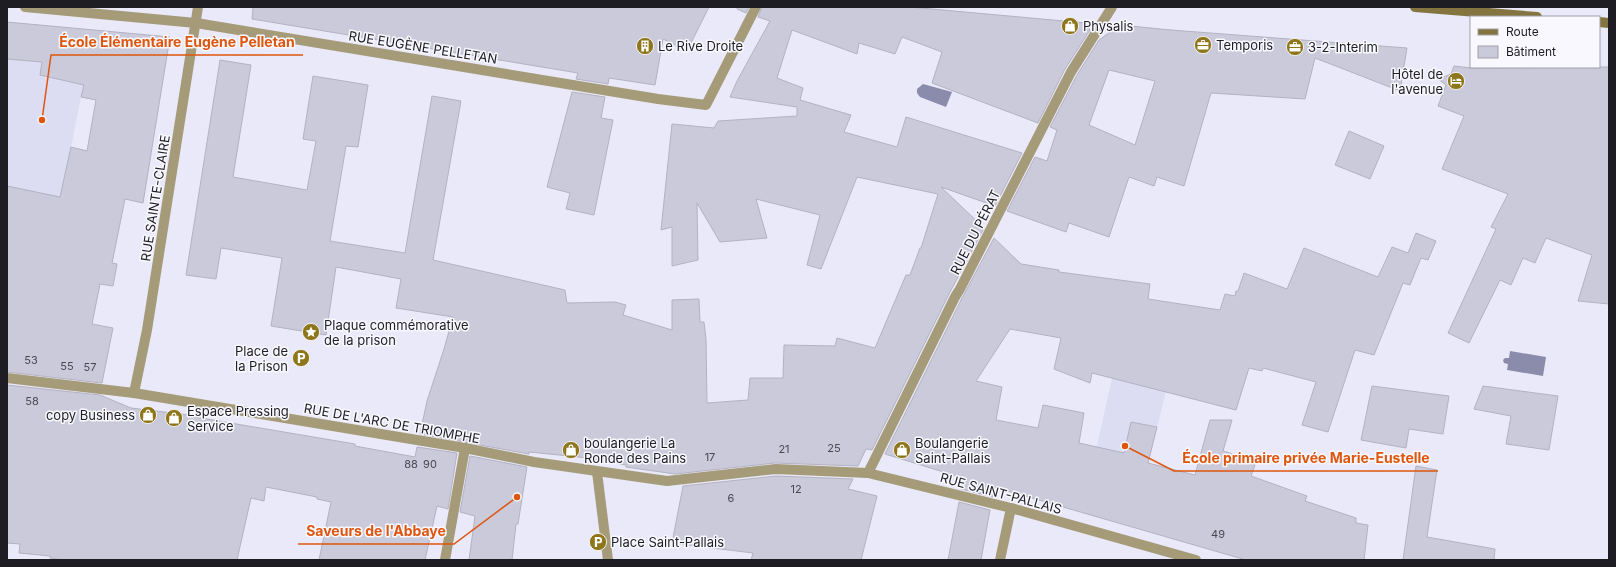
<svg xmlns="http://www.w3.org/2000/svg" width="1616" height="567" viewBox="0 0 1616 567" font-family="Inter,sans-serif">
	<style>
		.built { fill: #dcdcf3 }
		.water { fill: #8b8bab }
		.building { fill: #cacada; stroke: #b2b2c1; fill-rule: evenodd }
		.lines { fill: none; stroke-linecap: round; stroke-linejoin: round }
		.street { stroke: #a59b79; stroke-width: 10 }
		.secondary { stroke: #837440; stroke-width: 10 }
		.labels { text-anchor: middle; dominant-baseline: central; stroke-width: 3; stroke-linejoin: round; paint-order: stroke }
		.number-label { font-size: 11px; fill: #484851 }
		.poi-label { font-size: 13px; fill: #1d1d23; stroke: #f8f8fe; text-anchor: start }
		.street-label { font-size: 13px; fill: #1d1d23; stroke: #f8f8fe }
		.leader { fill: none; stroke: #de560d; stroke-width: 1.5 }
		.callout-dot { fill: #de560d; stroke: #f8f8fe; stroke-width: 1.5 }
		.callout-label { font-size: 14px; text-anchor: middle; font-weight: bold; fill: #de560d; stroke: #f8f8fe; stroke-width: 3; stroke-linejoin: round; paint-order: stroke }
	</style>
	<rect width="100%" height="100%" fill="#e9e9fa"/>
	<g class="built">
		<path d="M 7,22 L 94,30 L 71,147 L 123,158 L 111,212 L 122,215 L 116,243 L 7,249 Z"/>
		<path d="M 1178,341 L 1133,527 L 1082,513 L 1115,365 Z"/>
	</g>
	<g class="water">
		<path d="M 923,84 L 952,92 L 946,107 L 920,97 L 917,93 L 917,89 Z"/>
		<path d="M 1510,351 L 1546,357 L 1543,376 L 1507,370 L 1508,364 L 1504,363 L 1503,360 L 1505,358 L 1509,358 Z"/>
	</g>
	<g class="building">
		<path d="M 253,7 L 709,7 L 687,51 L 663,39 L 655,85 L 609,78 L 608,84 L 576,79 L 578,73 L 252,19 Z"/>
		<path d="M 737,7 L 749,7 L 746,13 L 737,9 Z"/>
		<path d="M 762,7 L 910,7 L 1086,23 L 1090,30 L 1065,69 L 1038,123 L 932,83 L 942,52 L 902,37 L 895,54 L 859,43 L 857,54 L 792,30 L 777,78 L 803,88 L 800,100 L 851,115 L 844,132 L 897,147 L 906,117 L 1022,153 L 995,206 L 941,187 L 984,228 L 949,294 L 872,450 L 866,449 L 858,466 L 775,463 L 675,474 L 626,467 L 626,465 L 579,457 L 529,452 L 529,454 L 420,434 L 427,401 L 444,349 L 453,317 L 396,308 L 401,279 L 336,267 L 326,335 L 271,326 L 282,258 L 221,248 L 216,279 L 186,275 L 220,60 L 251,65 L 233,177 L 307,190 L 316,141 L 303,139 L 313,76 L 368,85 L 358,147 L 346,146 L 330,241 L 405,253 L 432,96 L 461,101 L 433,260 L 565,290 L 567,303 L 615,302 L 626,305 L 623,315 L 672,330 L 672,300 L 699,299 L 700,322 L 704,322 L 706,339 L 707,403 L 748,400 L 750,378 L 783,378 L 784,345 L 835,346 L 837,338 L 875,348 L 906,275 L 910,275 L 920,248 L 921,248 L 938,194 L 857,177 L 821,269 L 807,265 L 820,215 L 756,199 L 767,238 L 720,242 L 697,203 L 698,260 L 672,266 L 672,227 L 661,230 L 672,124 L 714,128 L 718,121 L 797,116 L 797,107 L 730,97 L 737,81 L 770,21 L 758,17 Z"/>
		<path d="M 7,22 L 170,37 L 143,203 L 125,199 L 112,263 L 117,264 L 113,286 L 100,284 L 92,324 L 113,328 L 102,383 L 7,372 L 7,186 L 60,197 L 71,147 L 87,151 L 96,100 L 81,97 L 84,85 L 40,75 L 42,62 L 7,59 Z"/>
		<path d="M 1120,25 L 1171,30 L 1407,48 L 1400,91 L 1315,58 L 1305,99 L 1211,93 L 1184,186 L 1157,177 L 1154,186 L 1129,177 L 1109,237 L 1069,223 L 1066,232 L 1007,211 L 1035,157 L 1047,161 L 1057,130 L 1050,127 L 1077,75 L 1099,40 ZM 1109,70 L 1155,81 L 1135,145 L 1089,125 Z"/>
		<path d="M 1454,66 L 1471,68 L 1609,67 L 1609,304 L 1578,301 L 1592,255 L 1546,238 L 1535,263 L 1523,258 L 1511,285 L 1500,280 L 1469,343 L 1448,333 L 1496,229 L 1491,227 L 1508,194 L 1442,169 L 1464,116 L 1438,106 L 1446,85 L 1438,79 L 1451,74 Z"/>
		<path d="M 572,92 L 605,97 L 601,118 L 613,120 L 594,215 L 566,209 L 570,193 L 547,187 Z"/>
		<path d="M 1349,131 L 1384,146 L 1370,179 L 1335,165 Z"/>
		<path d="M 1416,233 L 1436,241 L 1428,260 L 1421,258 L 1410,285 L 1403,283 L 1374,355 L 1355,350 L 1328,432 L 1302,425 L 1316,382 L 1263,368 L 1262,371 L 1249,368 L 1236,410 L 1092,373 L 1090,383 L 1054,369 L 1061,338 L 1010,329 L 976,381 L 1002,387 L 996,420 L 1038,428 L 1043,405 L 1084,413 L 1079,443 L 1124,453 L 1131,422 L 1157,427 L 1148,463 L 1195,475 L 1210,420 L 1232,420 L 1223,451 L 1250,459 L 1248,463 L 1255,465 L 1251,476 L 1307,496 L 1305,501 L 1356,518 L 1356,523 L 1368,525 L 1364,560 L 1246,560 L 994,487 L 993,497 L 961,489 L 963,478 L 885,454 L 961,300 L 994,238 L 1021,264 L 1059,270 L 1059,272 L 1150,284 L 1148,299 L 1220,310 L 1225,294 L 1235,296 L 1236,291 L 1238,291 L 1244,273 L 1287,289 L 1304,248 L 1378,277 L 1392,247 L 1408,253 Z"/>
		<path d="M 7,385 L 100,395 L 131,408 L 189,415 L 189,416 L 355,444 L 355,446 L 415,457 L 417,447 L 457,453 L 448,509 L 437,506 L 425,560 L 319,560 L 331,502 L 317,499 L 317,497 L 266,487 L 264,501 L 251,498 L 237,560 L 64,560 L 50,558 L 50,556 L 19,553 L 20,544 L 7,543 Z"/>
		<path d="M 1372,386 L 1449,396 L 1443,434 L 1409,429 L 1406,448 L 1361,440 Z"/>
		<path d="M 1483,386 L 1558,396 L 1549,450 L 1506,444 L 1511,416 L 1474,409 Z"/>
		<path d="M 470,456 L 527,467 L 518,524 L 516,524 L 512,560 L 469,560 L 475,516 L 460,512 Z"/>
		<path d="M 1416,466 L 1437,470 L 1427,537 L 1495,549 L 1494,560 L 1403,560 Z"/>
		<path d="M 776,476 L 853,479 L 848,489 L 877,496 L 861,560 L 751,560 L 753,553 L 672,543 L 683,486 Z"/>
		<path d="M 959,502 L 990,510 L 981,560 L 948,560 Z"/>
	</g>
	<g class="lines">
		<g class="street">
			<path d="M 25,7 L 196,23 L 658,99 L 706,105 L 756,7"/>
			<path d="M 7,378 L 134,393 L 465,448 L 534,462 L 667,481 L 776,469 L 868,473 L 1011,508 L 1196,560"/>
			<path d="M 134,393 L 147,330 L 198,7"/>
			<path d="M 597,472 L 608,560"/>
			<path d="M 868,473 L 955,297 L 960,289 L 1071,72 L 1112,7"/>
			<path d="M 445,560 L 465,448"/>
			<path d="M 1000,560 L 1011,508"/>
		</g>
		<g class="secondary">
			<path d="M 1415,7 L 1537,17"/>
			<path d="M 1599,22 L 1609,23"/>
		</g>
	</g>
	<defs>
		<symbol id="shop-disc" viewBox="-11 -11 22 22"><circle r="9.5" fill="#8e761b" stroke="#f8f8fe"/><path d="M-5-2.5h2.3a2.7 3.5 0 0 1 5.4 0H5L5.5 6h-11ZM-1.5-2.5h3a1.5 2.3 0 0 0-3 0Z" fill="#fff"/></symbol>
		<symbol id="office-disc" viewBox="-11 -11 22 22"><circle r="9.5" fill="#8e761b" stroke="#f8f8fe"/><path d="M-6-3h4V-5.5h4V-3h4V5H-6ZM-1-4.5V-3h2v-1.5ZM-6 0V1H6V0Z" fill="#fff"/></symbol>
		<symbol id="building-disc" viewBox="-11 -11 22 22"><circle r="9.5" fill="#8e761b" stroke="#f8f8fe"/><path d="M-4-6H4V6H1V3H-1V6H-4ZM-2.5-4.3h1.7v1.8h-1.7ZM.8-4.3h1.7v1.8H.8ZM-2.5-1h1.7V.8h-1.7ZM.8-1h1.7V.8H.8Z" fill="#fff"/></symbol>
		<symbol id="hotel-disc" viewBox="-11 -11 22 22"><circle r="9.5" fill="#8e761b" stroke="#f8f8fe"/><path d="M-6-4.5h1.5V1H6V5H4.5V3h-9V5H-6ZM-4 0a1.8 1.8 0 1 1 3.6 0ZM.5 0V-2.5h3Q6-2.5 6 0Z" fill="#fff"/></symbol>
		<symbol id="sight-disc" viewBox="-11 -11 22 22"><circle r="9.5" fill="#8e761b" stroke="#f8f8fe"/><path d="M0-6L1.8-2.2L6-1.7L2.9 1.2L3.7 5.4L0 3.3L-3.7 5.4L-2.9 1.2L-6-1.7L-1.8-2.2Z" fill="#fff"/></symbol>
		<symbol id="parking-disc" viewBox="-11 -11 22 22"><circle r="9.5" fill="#8e761b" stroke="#f8f8fe"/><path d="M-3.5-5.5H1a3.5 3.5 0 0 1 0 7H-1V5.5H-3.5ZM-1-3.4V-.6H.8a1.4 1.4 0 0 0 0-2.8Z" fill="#fff"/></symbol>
	</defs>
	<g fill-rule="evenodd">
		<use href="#shop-disc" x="1060" y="16" width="20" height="20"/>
		<use href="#office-disc" x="1193" y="35" width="20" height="20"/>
		<use href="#building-disc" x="635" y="36" width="20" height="20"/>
		<use href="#office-disc" x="1285" y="37" width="20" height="20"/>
		<use href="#hotel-disc" x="1446" y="71" width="20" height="20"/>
		<use href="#sight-disc" x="301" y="322" width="20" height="20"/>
		<use href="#parking-disc" x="291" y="348" width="20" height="20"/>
		<use href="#shop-disc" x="138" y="405" width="20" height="20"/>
		<use href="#shop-disc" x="164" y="408" width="20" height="20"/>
		<use href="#shop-disc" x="561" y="440" width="20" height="20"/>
		<use href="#shop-disc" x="892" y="440" width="20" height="20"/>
		<use href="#parking-disc" x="588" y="532" width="20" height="20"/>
	</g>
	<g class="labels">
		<g class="number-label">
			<text x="31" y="360">53</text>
			<text x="67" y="366">55</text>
			<text x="90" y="367">57</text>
			<text x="32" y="401">58</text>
			<text x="834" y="448">25</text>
			<text x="784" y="449">21</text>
			<text x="710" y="457">17</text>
			<text x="411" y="464">88</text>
			<text x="430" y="464">90</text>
			<text x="796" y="489">12</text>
			<text x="731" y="498">6</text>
			<text x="1218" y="534">49</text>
		</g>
		<g class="poi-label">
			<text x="1083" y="26">Physalis</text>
			<text x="1216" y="45">Temporis</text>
			<text x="658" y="46">Le Rive Droite</text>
			<text x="1308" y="47">3-2-Interim</text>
			<text x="1443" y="74" text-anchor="end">Hôtel de<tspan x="1443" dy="15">l'avenue</tspan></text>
			<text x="324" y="325">Plaque commémorative<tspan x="324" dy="15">de la prison</tspan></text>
			<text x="288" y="351" text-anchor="end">Place de<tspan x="288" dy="15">la Prison</tspan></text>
			<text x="187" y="411">Espace Pressing<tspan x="187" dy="15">Service</tspan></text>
			<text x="135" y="415" text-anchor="end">copy Business</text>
			<text x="584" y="443">boulangerie La<tspan x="584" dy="15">Ronde des Pains</tspan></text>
			<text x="915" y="443">Boulangerie<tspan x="915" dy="15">Saint-Pallais</tspan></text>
			<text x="611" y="542">Place Saint-Pallais</text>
		</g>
		<g class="street-label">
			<text transform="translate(423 47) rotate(9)">RUE EUGÈNE PELLETAN</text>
			<text transform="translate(155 198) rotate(-81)">RUE SAINTE-CLAIRE</text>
			<text transform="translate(975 232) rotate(-63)">RUE DU PÉRAT</text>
			<text transform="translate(392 423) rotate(10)">RUE DE L'ARC DE TRIOMPHE</text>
			<text transform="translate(1001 493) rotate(15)">RUE SAINT-PALLAIS</text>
		</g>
	</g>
	<path class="leader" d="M42 120L51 55H303M1125 446L1174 471H1438M517 497L454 544H298"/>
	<g class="callout-dot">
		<circle cx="42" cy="120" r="4"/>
		<circle cx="1125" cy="446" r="4"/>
		<circle cx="517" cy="497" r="4"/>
	</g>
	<g class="callout-label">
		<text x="177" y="47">École Élémentaire Eugène Pelletan</text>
		<text x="1306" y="463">École primaire privée Marie-Eustelle</text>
		<text x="376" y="536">Saveurs de l'Abbaye</text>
	</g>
	<rect width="1616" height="567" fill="none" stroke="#1d1d23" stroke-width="16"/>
	<rect x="1470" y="16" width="130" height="52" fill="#f8f8fe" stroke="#a0a0a6"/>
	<rect x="1478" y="29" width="20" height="6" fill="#837440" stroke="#a0a0a6"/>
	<text x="1506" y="36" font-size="12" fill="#1d1d23">Route</text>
	<rect x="1478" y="46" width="20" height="12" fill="#cacada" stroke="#a0a0a6"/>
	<text x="1506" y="56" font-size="12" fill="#1d1d23">Bâtiment</text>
</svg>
